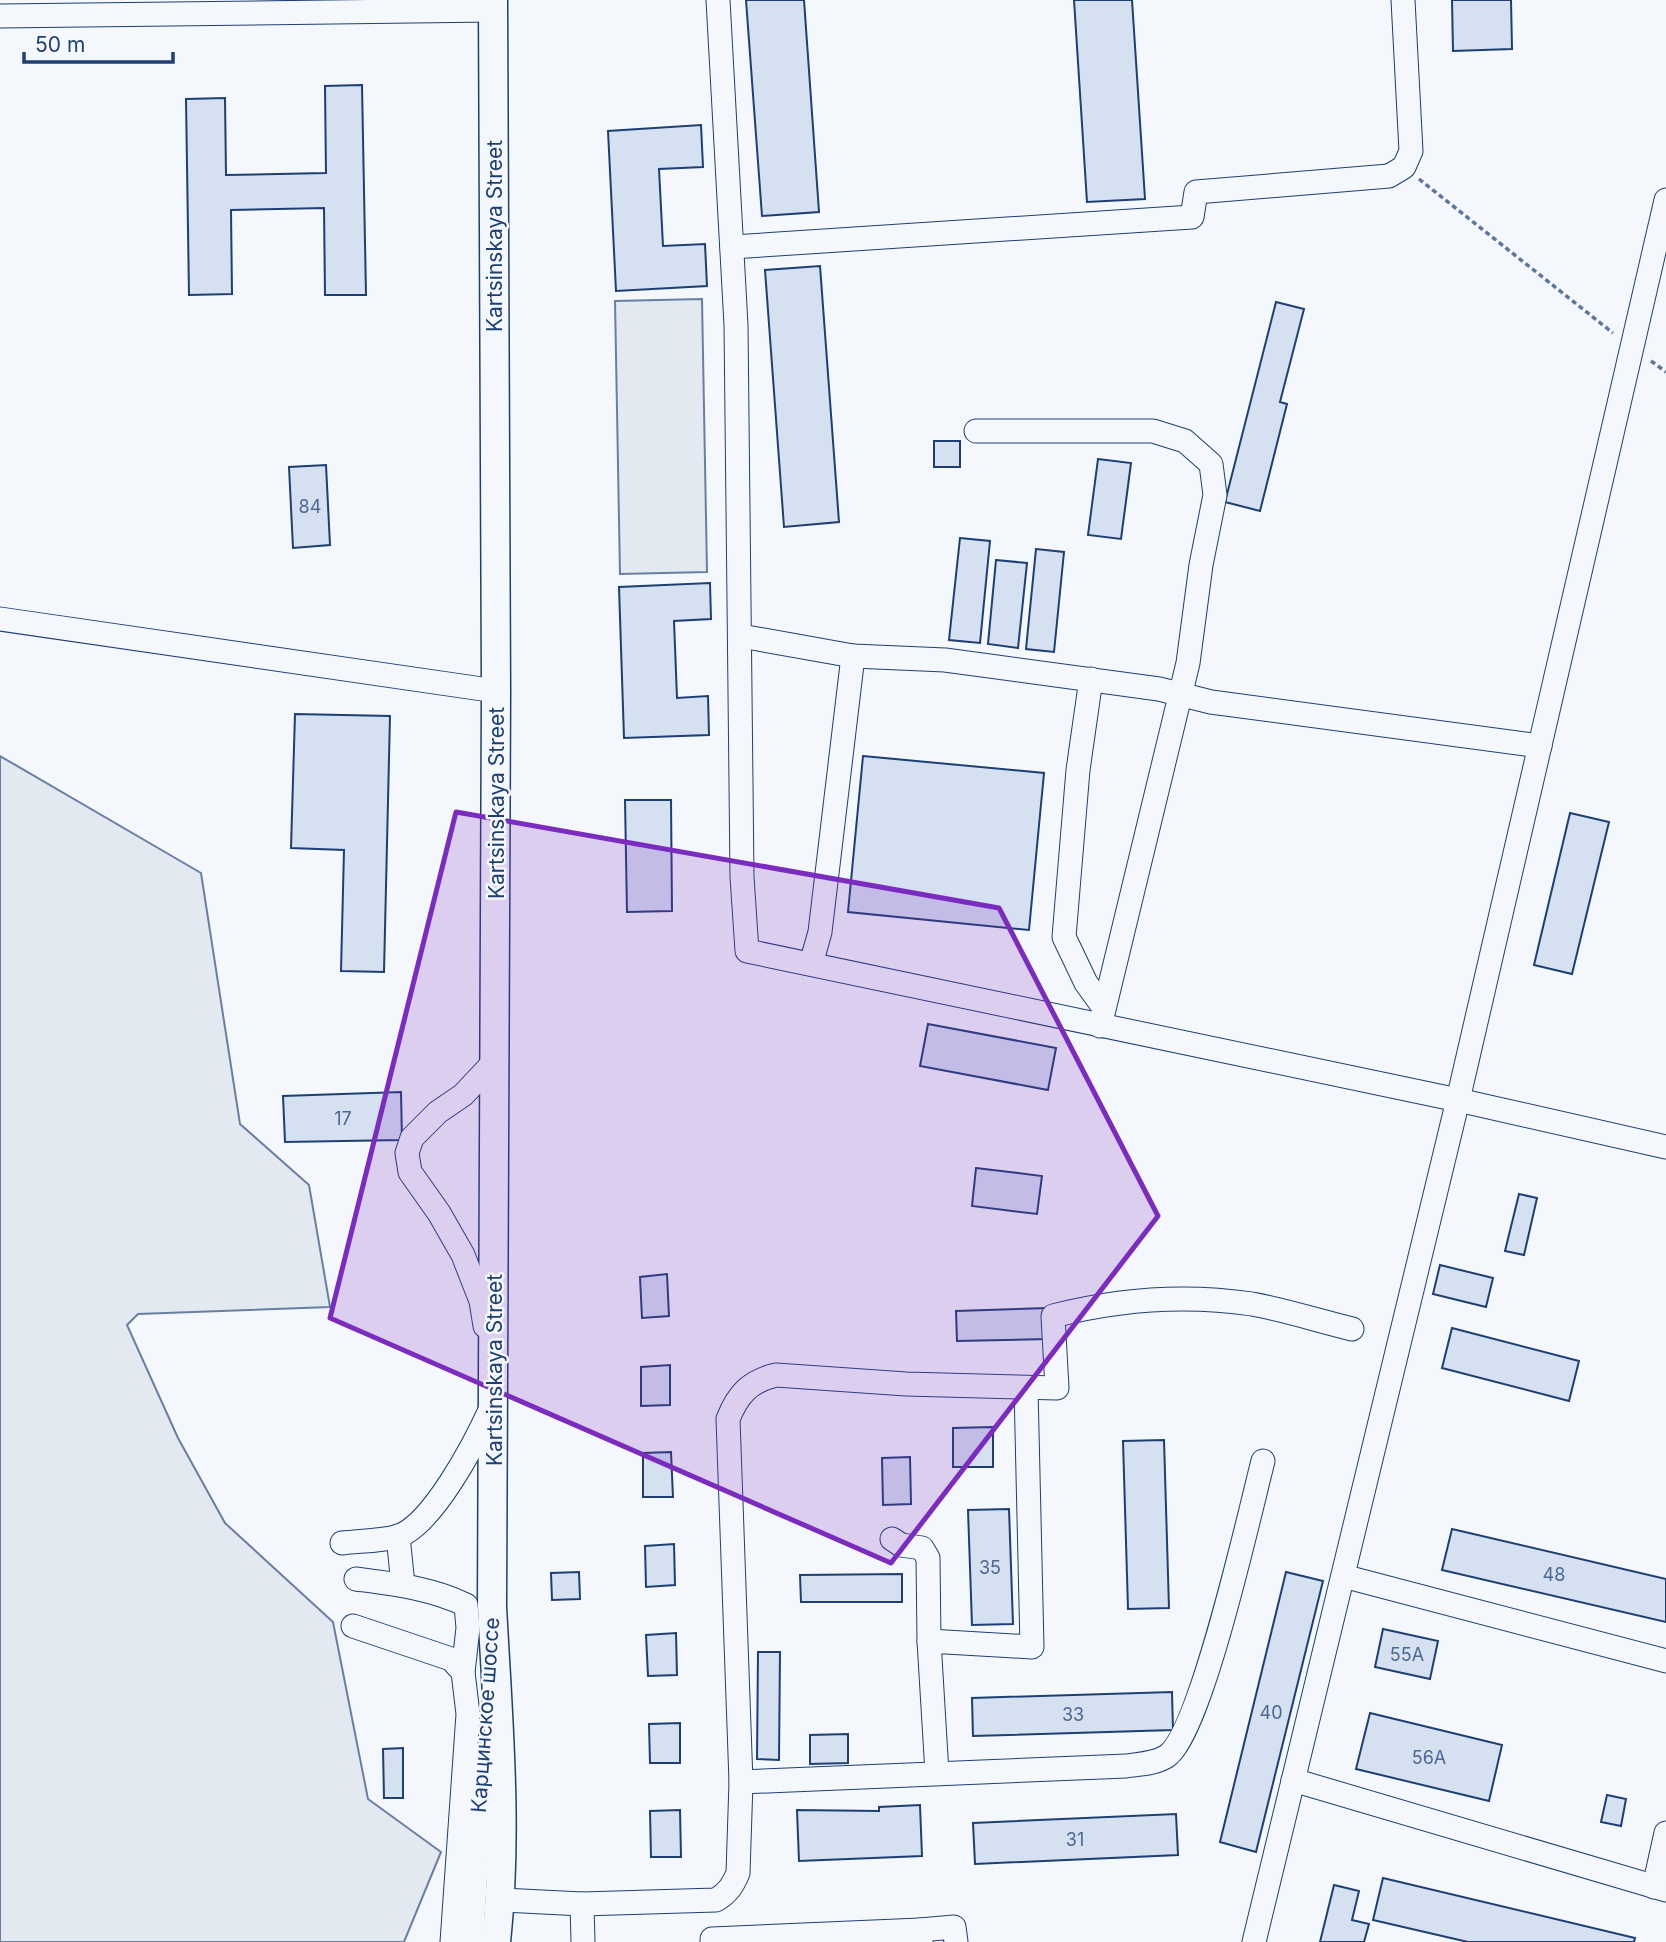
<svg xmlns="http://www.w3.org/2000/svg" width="1666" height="1942" viewBox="0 0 1666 1942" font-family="Inter,sans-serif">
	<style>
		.green { fill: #e3e9f0; stroke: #687fa3; stroke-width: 2 }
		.building { fill: #d5e0f0; stroke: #1d3f73; stroke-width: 2 }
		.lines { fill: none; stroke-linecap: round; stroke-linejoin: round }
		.minor-casing { stroke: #1d3f73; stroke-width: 25 }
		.major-casing { stroke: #1d3f73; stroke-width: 31 }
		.path { stroke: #5e769c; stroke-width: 3.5; stroke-dasharray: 5 3.5; stroke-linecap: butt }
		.minor { stroke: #f4f7fb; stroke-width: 23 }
		.major { stroke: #f4f7fb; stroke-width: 28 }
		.marked { fill: #7b2cbf; fill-opacity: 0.2; stroke: #7b2cbf; stroke-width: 5; stroke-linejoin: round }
		.labels { text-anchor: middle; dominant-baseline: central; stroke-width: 5; stroke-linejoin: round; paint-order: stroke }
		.number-label { font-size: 18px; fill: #4b6792 }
		.street-label { font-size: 21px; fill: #1d3f73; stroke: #f4f7fb }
	</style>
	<rect width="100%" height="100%" fill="#f4f7fb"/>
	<g class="green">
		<path d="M 702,299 L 707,572 L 620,574 L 615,301 Z"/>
		<path d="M 0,756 L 201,873 L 240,1124 L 309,1185 L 330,1307 L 138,1314 L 127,1325 L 178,1438 L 225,1523 L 333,1622 L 368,1799 L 441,1852 L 404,1942 L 0,1942 Z"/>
	</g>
	<g class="building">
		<path d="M 746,0 L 804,0 L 819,212 L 762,216 Z"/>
		<path d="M 1074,0 L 1132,0 L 1145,199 L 1087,202 Z"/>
		<path d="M 1452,0 L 1511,0 L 1512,49 L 1453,51 Z"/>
		<path d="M 362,85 L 366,295 L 325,295 L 324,208 L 231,210 L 232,294 L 189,295 L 186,99 L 225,98 L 226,175 L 326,173 L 325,86 Z"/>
		<path d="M 701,125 L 703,167 L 659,169 L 663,246 L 705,244 L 707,286 L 616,291 L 608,131 Z"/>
		<path d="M 820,266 L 839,522 L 784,527 L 765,270 Z"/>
		<path d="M 1276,302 L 1304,309 L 1280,402 L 1287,404 L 1260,511 L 1225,502 Z"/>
		<rect x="934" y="441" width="26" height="26"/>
		<path d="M 1098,459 L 1131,463 L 1121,539 L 1088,535 Z"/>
		<path d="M 326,465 L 330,545 L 293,548 L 289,467 Z"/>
		<path d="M 960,538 L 990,541 L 980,643 L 949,640 Z"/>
		<path d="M 1036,549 L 1064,552 L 1054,652 L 1026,649 Z"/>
		<path d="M 996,560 L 1027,563 L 1018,648 L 988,644 Z"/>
		<path d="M 710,583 L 711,619 L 674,621 L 677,698 L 708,696 L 709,735 L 624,738 L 619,587 Z"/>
		<path d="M 295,714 L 390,716 L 384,972 L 341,971 L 344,850 L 291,848 Z"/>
		<path d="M 863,756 L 1044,773 L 1029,930 L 848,912 Z"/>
		<path d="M 625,800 L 671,800 L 672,911 L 627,912 Z"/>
		<path d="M 1570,813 L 1609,822 L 1572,974 L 1534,965 Z"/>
		<path d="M 928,1024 L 1056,1048 L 1048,1090 L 920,1066 Z"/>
		<path d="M 401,1092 L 402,1140 L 285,1142 L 283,1096 Z"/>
		<path d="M 976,1168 L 1042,1176 L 1037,1214 L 972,1206 Z"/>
		<path d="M 1519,1194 L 1537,1198 L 1524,1255 L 1505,1251 Z"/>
		<path d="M 1440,1265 L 1493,1278 L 1486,1307 L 1433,1294 Z"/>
		<path d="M 667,1274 L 669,1316 L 642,1318 L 640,1277 Z"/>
		<path d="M 1048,1308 L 1048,1339 L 957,1341 L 956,1311 Z"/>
		<path d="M 1452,1328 L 1579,1361 L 1569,1401 L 1442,1368 Z"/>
		<path d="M 670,1365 L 670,1405 L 641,1406 L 641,1367 Z"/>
		<path d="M 993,1427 L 993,1467 L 953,1467 L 953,1428 Z"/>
		<path d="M 1164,1440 L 1169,1608 L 1128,1609 L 1123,1441 Z"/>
		<path d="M 671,1452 L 673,1497 L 643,1497 L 643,1453 Z"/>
		<path d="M 910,1457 L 911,1504 L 883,1505 L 882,1458 Z"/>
		<path d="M 1009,1509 L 1013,1624 L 972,1625 L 968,1510 Z"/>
		<path d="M 1452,1529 L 1666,1579 L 1666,1622 L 1442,1570 Z"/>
		<path d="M 674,1544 L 675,1585 L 646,1587 L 645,1546 Z"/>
		<path d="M 579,1572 L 580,1599 L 552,1600 L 551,1573 Z"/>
		<path d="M 1286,1572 L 1323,1581 L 1256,1852 L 1220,1842 Z"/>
		<path d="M 902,1574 L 902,1602 L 801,1602 L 800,1575 Z"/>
		<path d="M 1383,1629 L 1438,1641 L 1430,1679 L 1375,1667 Z"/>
		<path d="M 676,1633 L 677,1675 L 648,1676 L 646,1635 Z"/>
		<path d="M 758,1652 L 780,1652 L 779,1760 L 757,1759 Z"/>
		<path d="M 1172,1692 L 1173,1730 L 973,1736 L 972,1698 Z"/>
		<path d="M 1370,1713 L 1502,1745 L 1489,1801 L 1356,1769 Z"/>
		<path d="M 680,1723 L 680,1763 L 650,1763 L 649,1724 Z"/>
		<path d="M 848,1734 L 848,1763 L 810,1764 L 810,1735 Z"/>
		<path d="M 403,1748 L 403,1798 L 384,1798 L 383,1749 Z"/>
		<path d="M 1607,1795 L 1626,1799 L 1621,1826 L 1601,1822 Z"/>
		<path d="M 920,1805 L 922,1856 L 799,1861 L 797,1810 L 879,1811 L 879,1807 Z"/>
		<path d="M 680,1810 L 681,1857 L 651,1857 L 650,1811 Z"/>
		<path d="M 1176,1814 L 1178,1855 L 975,1864 L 973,1823 Z"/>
		<path d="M 1383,1878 L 1635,1938 L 1634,1942 L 1468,1942 L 1373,1920 Z"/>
		<path d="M 1334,1885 L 1359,1891 L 1352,1920 L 1369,1924 L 1364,1942 L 1320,1942 Z"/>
	</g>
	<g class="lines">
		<defs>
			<g id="minor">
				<path d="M 718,0 L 736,325 L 742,877 L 747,951 L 1458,1100 L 1666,1147"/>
				<path d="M 0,16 L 493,10"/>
				<path d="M 732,247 L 1192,217 L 1196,192 L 1389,176 L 1404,167 L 1411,151 L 1403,0"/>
				<path d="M 976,431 L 1153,431 L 1185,441 L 1211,464 L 1215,495 L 1201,565 L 1188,663 L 1100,1026"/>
				<path d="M 0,619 L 496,691"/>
				<path d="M 741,636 L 853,656 L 945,660 L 1159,689 L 1211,702 L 1540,746"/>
				<path d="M 1091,679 L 1078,770 L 1064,937 L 1086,983 L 1104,1008"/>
				<path d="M 811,964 L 820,932 L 853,656"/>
				<path d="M 485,1326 L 481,1301 L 463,1255 L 439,1213 L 410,1172 L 407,1153 L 412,1138 L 438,1112 L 463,1095 L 495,1061"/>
				<path d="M 398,1536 L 403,1585"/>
				<path d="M 892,1539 L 901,1545 L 922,1548 L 928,1558 L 929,1641"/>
				<path d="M 342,1543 C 359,1541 379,1541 396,1537 C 432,1527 476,1441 491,1408"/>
				<path d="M 1343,1576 L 1666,1661"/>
				<path d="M 356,1579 C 394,1584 431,1588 466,1605 L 468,1628 L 463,1672"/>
				<path d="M 353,1626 L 451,1659 L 463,1672 L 468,1714 L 452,1942"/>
				<path d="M 937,1773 L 929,1641 L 1032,1647 L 1026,1388"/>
				<path d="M 479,1779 L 481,1755"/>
				<path d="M 1293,1780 L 1666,1890"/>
				<path d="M 741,1782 L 1126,1766 C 1139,1764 1155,1764 1167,1756 C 1201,1733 1250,1511 1263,1461"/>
				<path d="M 1654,1887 L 1666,1833"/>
				<path d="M 501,1900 L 582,1904 L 716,1900 C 728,1893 733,1885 738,1873 L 741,1782 L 728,1419 C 738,1394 750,1381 776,1375 L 906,1384 L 1057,1388 L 1053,1316 C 1119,1299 1184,1294 1252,1304 C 1285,1310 1319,1321 1352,1329"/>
				<path d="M 582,1904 L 583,1942"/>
				<path d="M 920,1930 L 954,1927 L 956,1942"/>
				<path d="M 712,1942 L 712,1939 L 920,1930 L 921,1942"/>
				<path d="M 1254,1942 L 1458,1100 L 1666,200"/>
			</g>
			<g id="major">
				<path d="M 493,0 L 496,691 L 492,1607 C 498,1718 508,1831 496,1942"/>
				<path d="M 469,1942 L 479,1779"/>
			</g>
		</defs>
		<use href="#minor" class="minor-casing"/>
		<use href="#major" class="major-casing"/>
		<g class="path">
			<path d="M 1419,179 L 1613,333"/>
			<path d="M 1651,361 L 1666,372"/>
		</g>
		<use href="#minor" class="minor"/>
		<use href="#major" class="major"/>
	</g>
	<path class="marked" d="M 456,812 L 999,908 L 1158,1216 L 891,1563 L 330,1318 Z"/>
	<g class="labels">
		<g class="number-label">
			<text x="310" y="506">84</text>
			<text x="343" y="1118">17</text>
			<text x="990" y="1567">35</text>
			<text x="1554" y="1574">48</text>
			<text x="1407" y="1654">55А</text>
			<text x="1271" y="1712">40</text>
			<text x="1073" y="1714">33</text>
			<text x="1429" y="1757">56А</text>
			<text x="1075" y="1839">31</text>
		</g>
		<g class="street-label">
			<text transform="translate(494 236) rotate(-90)">Kartsinskaya Street</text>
			<text transform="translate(496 803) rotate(-90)">Kartsinskaya Street</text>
			<text transform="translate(494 1370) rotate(-90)">Kartsinskaya Street</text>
			<text transform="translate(485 1715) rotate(-86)">Карцинское шоссе</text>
		</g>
	</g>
	<path d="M24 52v10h149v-10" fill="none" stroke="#1d3f73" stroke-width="3.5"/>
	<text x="35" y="52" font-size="21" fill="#1d3f73" stroke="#f4f7fb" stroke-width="5" paint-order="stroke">50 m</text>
</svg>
